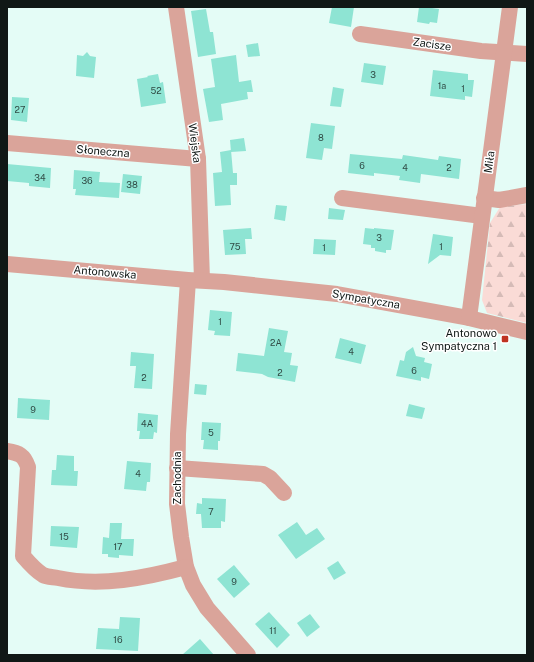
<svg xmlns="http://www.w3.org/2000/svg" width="534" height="662" viewBox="0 0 534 662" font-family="'Public Sans',sans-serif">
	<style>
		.forest { fill: url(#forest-firs) }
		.building { fill: #8ee4d3 }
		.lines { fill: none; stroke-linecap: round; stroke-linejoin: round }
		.minor { stroke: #daa49a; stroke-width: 16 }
		.poi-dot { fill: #bf3222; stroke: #fff; stroke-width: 1.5 }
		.labels { text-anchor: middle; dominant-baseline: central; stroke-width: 3; stroke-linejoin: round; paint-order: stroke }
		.number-label { font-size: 9px; fill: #304b45 }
		.street-label { font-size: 11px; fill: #101816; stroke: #fff }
		.poi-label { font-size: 11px; fill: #101816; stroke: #fff; text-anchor: end }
	</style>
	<defs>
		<pattern id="forest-firs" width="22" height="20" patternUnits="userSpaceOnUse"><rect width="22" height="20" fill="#fadbd6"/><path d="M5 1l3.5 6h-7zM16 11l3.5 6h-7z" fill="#d5bbb7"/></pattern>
	</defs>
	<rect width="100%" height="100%" fill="#e4fcf6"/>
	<path class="forest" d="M 527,204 L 527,323 L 487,313 L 482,300 L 490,223 L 500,207 Z"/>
	<g class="building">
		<path d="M 332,7 L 354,7 L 351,27 L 329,23 Z"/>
		<path d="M 419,7 L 432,7 L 432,8 L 439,9 L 437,23 L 430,22 L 429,24 L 417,22 Z"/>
		<path d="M 206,9 L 210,32 L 213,32 L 216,54 L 198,57 L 191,11 Z"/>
		<path d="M 258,43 L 260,56 L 248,57 L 246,45 Z"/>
		<path d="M 87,52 L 90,56 L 96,57 L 94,78 L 76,76 L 77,55 L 83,56 Z"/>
		<path d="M 236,55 L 239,82 L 251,80 L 253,92 L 247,92 L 248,99 L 221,104 L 223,120 L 209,122 L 203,89 L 215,87 L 211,59 Z"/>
		<path d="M 364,63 L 386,66 L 383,85 L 361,82 Z"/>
		<path d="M 433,70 L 468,74 L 468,80 L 474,80 L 472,97 L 465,96 L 465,100 L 430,96 Z"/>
		<path d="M 158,74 L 160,83 L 163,82 L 166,103 L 141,107 L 137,79 L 148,77 L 147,76 Z"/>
		<path d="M 333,87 L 344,89 L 341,107 L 330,106 Z"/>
		<path d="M 12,97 L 29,98 L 27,122 L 11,120 Z"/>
		<path d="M 311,123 L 335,126 L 332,149 L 324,148 L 322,160 L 306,158 Z"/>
		<path d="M 244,138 L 246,151 L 231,152 L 230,140 Z"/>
		<path d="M 231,150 L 233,173 L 237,173 L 237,185 L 230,185 L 231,205 L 215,206 L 213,173 L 222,172 L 220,152 Z"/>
		<path d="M 350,154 L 402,159 L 403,155 L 438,160 L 439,156 L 461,159 L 459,179 L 421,174 L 420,183 L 399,180 L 400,176 L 374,173 L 374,176 L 348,173 Z"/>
		<path d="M 7,164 L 51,168 L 50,188 L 29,186 L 29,183 L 7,181 Z"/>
		<path d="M 74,170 L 100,172 L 99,182 L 120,183 L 119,198 L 75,195 L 76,189 L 73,189 Z"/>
		<path d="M 123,174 L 142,176 L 140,194 L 121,192 Z"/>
		<path d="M 276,205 L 287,206 L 285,221 L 274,219 Z"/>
		<path d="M 329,208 L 345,210 L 343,220 L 328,219 Z"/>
		<path d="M 251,228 L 252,239 L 245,239 L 246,254 L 225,255 L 223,230 Z"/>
		<path d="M 365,228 L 374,229 L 374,228 L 394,230 L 391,250 L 386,250 L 386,253 L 375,251 L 375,248 L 371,248 L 371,245 L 363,244 Z"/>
		<path d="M 433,234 L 453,237 L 451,256 L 440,255 L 428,264 Z"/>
		<path d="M 314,239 L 336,240 L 335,255 L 313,254 Z"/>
		<path d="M 210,310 L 232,312 L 230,336 L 214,335 L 215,331 L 208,330 Z"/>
		<path d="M 269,328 L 288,331 L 284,352 L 292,353 L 290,365 L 298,366 L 295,382 L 268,377 L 262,374 L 236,371 L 238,353 L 264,356 Z"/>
		<path d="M 340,338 L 366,345 L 361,364 L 335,358 Z"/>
		<path d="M 413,347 L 416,356 L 425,358 L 424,362 L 432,364 L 429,379 L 421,377 L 421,381 L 396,376 L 400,360 L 404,361 L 406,352 Z"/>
		<path d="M 131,352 L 154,354 L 152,389 L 134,388 L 136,366 L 130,366 Z"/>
		<path d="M 195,384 L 207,385 L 206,395 L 194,394 Z"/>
		<path d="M 18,398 L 50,400 L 49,420 L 17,418 Z"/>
		<path d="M 409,404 L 425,408 L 422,419 L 406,416 Z"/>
		<path d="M 138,413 L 158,415 L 157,433 L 154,432 L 153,439 L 139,439 L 140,431 L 137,431 Z"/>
		<path d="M 202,422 L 221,423 L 220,441 L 218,441 L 218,450 L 203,449 L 204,440 L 201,440 Z"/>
		<path d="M 57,455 L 74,456 L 74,471 L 78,471 L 77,486 L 51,485 L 52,470 L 56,470 Z"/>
		<path d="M 127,461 L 151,463 L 150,482 L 147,482 L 146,491 L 124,489 Z"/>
		<path d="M 202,498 L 226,499 L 225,522 L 221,521 L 221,528 L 202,528 L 201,514 L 196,514 L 197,503 L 202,504 Z"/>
		<path d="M 297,522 L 306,535 L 317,528 L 325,539 L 296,559 L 278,535 Z"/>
		<path d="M 110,523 L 122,523 L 121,539 L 134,539 L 133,556 L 119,555 L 119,558 L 108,557 L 108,554 L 102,554 L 103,537 L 109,538 Z"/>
		<path d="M 51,526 L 79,527 L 77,548 L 50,546 Z"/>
		<path d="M 338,561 L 346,573 L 334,580 L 327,568 Z"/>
		<path d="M 234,565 L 250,584 L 234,598 L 217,579 Z"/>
		<path d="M 269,612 L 290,635 L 277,648 L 255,624 Z"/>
		<path d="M 310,614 L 320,627 L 307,637 L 297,623 Z"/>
		<path d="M 120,617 L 140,618 L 138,651 L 96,649 L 98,628 L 119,629 Z"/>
		<path d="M 200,639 L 214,655 L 182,655 Z"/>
	</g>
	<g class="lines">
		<g class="minor">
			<path d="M 176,7 L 198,159 L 202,280"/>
			<path d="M 360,34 L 481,51 L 527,54"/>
			<path d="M 7,143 L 198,159"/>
			<path d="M 342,198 L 482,216"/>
			<path d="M 484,198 L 499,200 L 527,195"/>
			<path d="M 7,264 L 188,280 L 224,282 L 337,294 L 469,318 L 527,332"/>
			<path d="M 188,280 L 178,434 L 177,504 L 181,537 L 186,567 L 193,585 L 207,608 L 248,655"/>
			<path d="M 469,318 L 510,7"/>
			<path d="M 7,451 C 19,453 24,455 28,467 L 23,556 C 29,563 35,570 43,575 C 47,577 53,577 58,578 C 101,587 145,578 186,567"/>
			<path d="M 177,468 L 263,474 L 270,478 L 284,493"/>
		</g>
	</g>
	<rect class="poi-dot" x="501" y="335" width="8" height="8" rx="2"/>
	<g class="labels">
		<g class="number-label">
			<text x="373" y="74">3</text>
			<text x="442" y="85">1a</text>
			<text x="463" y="88">1</text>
			<text x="156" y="90">52</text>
			<text x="20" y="109">27</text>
			<text x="321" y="137">8</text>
			<text x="362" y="165">6</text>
			<text x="405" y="167">4</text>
			<text x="449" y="167">2</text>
			<text x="40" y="177">34</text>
			<text x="87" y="180">36</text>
			<text x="132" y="184">38</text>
			<text x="379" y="237">3</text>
			<text x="235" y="246">75</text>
			<text x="441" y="246">1</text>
			<text x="324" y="247">1</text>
			<text x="220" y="321">1</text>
			<text x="276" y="342">2A</text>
			<text x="351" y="351">4</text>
			<text x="414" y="370">6</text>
			<text x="280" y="372">2</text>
			<text x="144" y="377">2</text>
			<text x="33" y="409">9</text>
			<text x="147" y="423">4A</text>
			<text x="211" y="432">5</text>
			<text x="138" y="473">4</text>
			<text x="211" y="511">7</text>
			<text x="64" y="536">15</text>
			<text x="118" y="546">17</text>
			<text x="234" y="581">9</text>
			<text x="273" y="630">11</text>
			<text x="118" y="639">16</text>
		</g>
		<g class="street-label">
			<text transform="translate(432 44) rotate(8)">Zacisze</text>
			<text transform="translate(195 143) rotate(83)">Wiejska</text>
			<text transform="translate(103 151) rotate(5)">Słoneczna</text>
			<text transform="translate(489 162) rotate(-82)">Miła</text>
			<text transform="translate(105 272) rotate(5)">Antonowska</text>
			<text transform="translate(366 299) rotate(10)">Sympatyczna</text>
			<text transform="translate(177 478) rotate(-90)">Zachodnia</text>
		</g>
		<g class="poi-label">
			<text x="497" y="333">Antonowo<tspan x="497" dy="13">Sympatyczna 1</tspan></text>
		</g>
	</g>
	<rect width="534" height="662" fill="none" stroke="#101816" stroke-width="16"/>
</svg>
